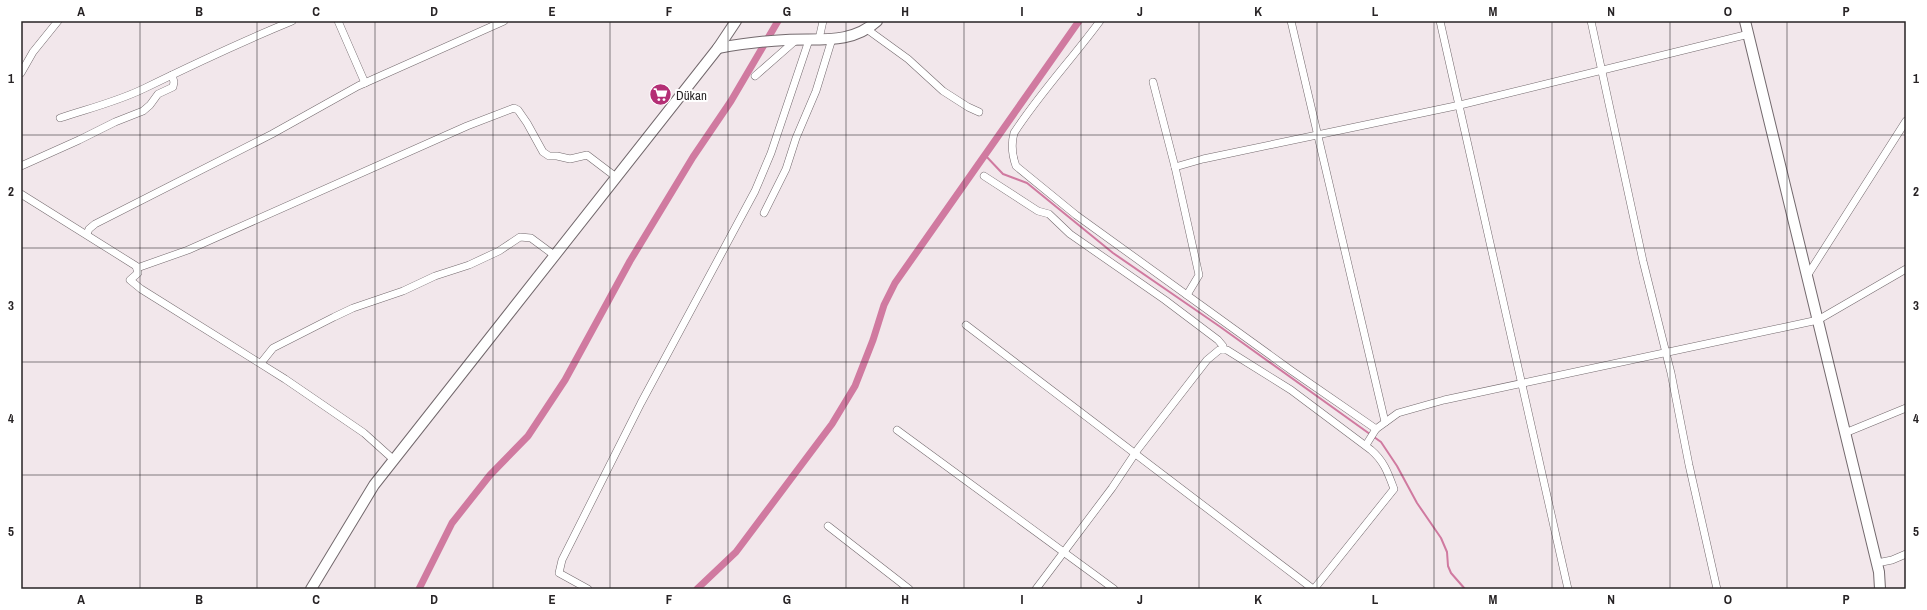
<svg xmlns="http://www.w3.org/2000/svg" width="1927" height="610" viewBox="0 0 1927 610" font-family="'Archivo Narrow',sans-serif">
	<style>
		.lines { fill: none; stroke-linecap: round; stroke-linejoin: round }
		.stream { stroke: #d07aa0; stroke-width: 2 }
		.canal { stroke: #d07aa0; stroke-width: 7 }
		.street-casing { stroke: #73696d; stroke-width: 8 }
		.secondary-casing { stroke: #73696d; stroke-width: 12 }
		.street { stroke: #fff; stroke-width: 7 }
		.secondary { stroke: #fff; stroke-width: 10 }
		.grid { fill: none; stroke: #272325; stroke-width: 1; stroke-opacity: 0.55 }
		.labels { text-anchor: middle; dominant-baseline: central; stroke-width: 4; stroke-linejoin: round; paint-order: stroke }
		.poi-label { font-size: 13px; fill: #272325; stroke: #fff; text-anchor: start }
		.neatline { fill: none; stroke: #272325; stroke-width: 1.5 }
		.grid-label { font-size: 13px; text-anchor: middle; font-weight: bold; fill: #272325 }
	</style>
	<rect width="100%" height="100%" fill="#f2e7eb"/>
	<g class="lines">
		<path class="stream" d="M 984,154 L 1003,174 L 1027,183 L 1113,253 L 1219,326 L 1381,442 L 1397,466 L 1417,503 L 1441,538 L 1447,552 L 1448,566 L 1451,573 L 1465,589"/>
		<g class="canal">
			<path d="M 419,589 L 452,523 L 490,475 L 528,436 L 565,380 L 630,261 L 693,157 L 731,101 L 778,21"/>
			<path d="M 697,589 L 736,552 L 832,424 L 855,386 L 873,340 L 884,305 L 895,283 L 1079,21"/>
		</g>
		<defs>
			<g id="street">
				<path d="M 338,21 L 365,83"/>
				<path d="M 1100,21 C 1072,59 1040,93 1014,133 C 1011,144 1012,155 1016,166 L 1076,215 L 1292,371 L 1376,429"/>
				<path d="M 1291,21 L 1385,422"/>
				<path d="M 1440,21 L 1568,589"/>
				<path d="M 1591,21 L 1643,261 L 1671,373 L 1689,465 L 1717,589"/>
				<path d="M 868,30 L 908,59 L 943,91 L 968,107 L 979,112"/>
				<path d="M 819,39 L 823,21"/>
				<path d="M 21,73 L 33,52 L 58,21"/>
				<path d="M 755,76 L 796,40"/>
				<path d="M 1153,82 L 1175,167 L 1203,159 L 1460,105 L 1749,34"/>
				<path d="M 60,118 C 87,109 116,102 143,89 C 192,65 241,42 292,21"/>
				<path d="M 21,166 L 79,140 L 115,122 L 143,111 L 150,105 L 158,94 L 173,87 L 174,82 L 172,75"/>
				<path d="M 1175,167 L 1199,275 L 1187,295"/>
				<path d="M 984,176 L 1038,211 L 1049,214 L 1070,234 L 1165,300 L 1218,340 L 1223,346 L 1223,350"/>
				<path d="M 21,194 L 136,266 L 138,273 L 130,280 L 141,289 L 285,379 L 364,433 L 394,460"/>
				<path d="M 764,213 L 786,169 L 796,138 L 816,91 L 832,39"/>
				<path d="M 87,234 L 89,229 L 95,224 L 272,134 L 358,86 L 504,21"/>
				<path d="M 137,268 L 188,250 L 467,126 L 514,108 L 518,110 L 527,123 L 543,152 L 549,156 L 557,156 L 570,159 L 587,155 L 616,177"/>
				<path d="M 1807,276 L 1906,121"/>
				<path d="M 966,325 L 1313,589"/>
				<path d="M 261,363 L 273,348 L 334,317 L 353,308 L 403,291 L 435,276 L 469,265 L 499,251 L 520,237 L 531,238 L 554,255"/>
				<path d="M 897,430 L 1114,589"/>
				<path d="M 1845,433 L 1906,408"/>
				<path d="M 1366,445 L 1376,429 L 1398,413 L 1444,400 L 1818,320 L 1906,269"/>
				<path d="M 828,526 L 909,589"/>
				<path d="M 1877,563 L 1892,560 L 1906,554"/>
				<path d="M 588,589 L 559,573 L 562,560 L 641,403 L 755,191 L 771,153 L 809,40"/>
				<path d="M 1036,589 L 1112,488 L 1138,449 L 1207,360 L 1219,350 L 1227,350 L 1291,390 L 1371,450 C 1384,461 1388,473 1394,489 L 1314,589"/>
			</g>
			<g id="secondary">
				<path d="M 1745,21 L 1879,572 L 1880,589"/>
				<path d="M 718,48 C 741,44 763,41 786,40 C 818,38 851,45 877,21"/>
				<path d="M 311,589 L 374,485 L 718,48 L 736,21"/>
			</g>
		</defs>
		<use href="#street" class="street-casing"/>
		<use href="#secondary" class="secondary-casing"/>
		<use href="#street" class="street"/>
		<use href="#secondary" class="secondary"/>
	</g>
	<path class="grid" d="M 140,21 L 140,589M 257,21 L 257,589M 375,21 L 375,589M 493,21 L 493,589M 610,21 L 610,589M 728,21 L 728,589M 846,21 L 846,589M 964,21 L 964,589M 1081,21 L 1081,589M 1199,21 L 1199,589M 1317,21 L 1317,589M 1434,21 L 1434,589M 1552,21 L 1552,589M 1670,21 L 1670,589M 1787,21 L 1787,589M 21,135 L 1906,135M 21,248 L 1906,248M 21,362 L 1906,362M 21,475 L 1906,475"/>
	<defs>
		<symbol id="supermarket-disc" viewBox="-11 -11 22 22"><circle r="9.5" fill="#b42f75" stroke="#fff"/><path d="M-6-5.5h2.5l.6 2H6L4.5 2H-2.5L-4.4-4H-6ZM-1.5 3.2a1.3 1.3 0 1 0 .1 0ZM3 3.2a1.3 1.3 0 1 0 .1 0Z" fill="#fff"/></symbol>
	</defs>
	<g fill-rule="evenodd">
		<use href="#supermarket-disc" x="648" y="82" width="25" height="25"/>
	</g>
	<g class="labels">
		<g class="poi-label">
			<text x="676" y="95">Dükan</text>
		</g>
	</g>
	<rect width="1927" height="610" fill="none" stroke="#ffffff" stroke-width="44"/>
	<rect x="22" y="22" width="1883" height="566" class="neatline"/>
	<g class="grid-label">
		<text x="81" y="16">A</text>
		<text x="199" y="16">B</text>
		<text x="316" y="16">C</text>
		<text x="434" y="16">D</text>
		<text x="552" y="16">E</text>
		<text x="669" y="16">F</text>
		<text x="787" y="16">G</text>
		<text x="905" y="16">H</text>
		<text x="1022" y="16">I</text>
		<text x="1140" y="16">J</text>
		<text x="1258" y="16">K</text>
		<text x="1375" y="16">L</text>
		<text x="1493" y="16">M</text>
		<text x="1611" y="16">N</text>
		<text x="1728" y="16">O</text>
		<text x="1846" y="16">P</text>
		<text x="11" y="83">1</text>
		<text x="1916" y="83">1</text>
		<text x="11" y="196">2</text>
		<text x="1916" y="196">2</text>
		<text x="11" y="310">3</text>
		<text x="1916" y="310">3</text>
		<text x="11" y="423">4</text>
		<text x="1916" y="423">4</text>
		<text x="11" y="536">5</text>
		<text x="1916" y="536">5</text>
		<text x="81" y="604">A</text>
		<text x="199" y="604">B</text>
		<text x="316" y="604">C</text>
		<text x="434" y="604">D</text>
		<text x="552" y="604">E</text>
		<text x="669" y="604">F</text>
		<text x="787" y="604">G</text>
		<text x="905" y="604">H</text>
		<text x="1022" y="604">I</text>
		<text x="1140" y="604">J</text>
		<text x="1258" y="604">K</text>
		<text x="1375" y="604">L</text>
		<text x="1493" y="604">M</text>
		<text x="1611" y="604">N</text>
		<text x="1728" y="604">O</text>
		<text x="1846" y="604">P</text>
	</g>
</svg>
